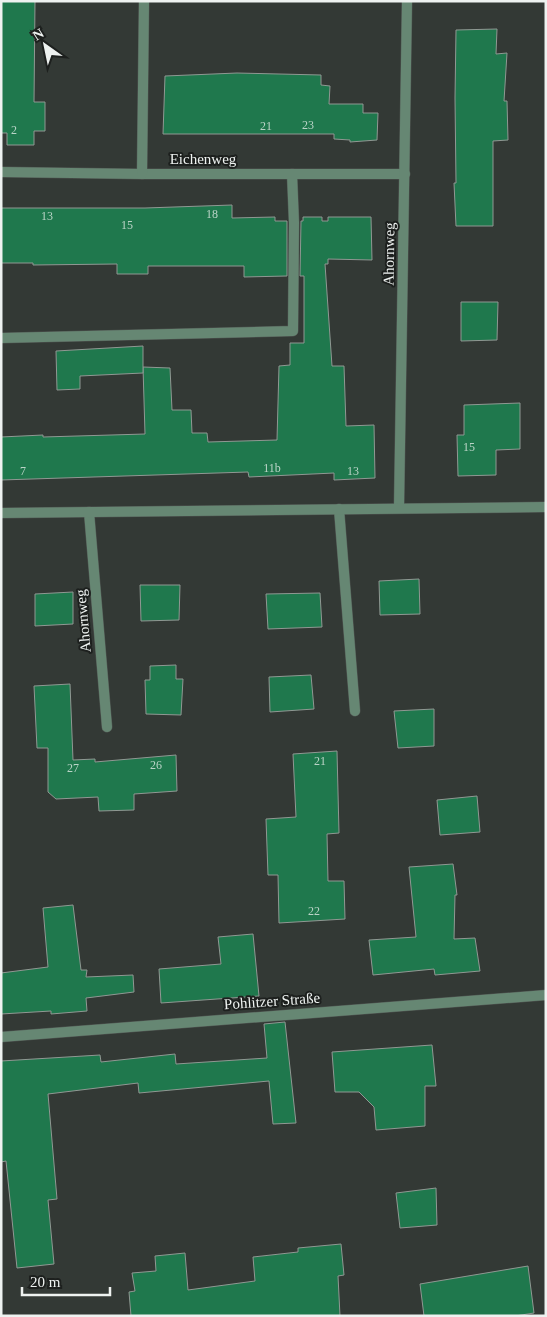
<svg xmlns="http://www.w3.org/2000/svg" width="547" height="1317" viewBox="0 0 547 1317" font-family="Georgia,serif">
	<style>
		.building { fill: #1f784d; stroke: #909893 }
		.lines { fill: none; stroke-linecap: round; stroke-linejoin: round }
		.lane-casing { stroke: #515753; stroke-width: 11 }
		.street-casing { stroke: #515753; stroke-width: 11 }
		.lane { stroke: #668773; stroke-width: 10 }
		.street { stroke: #668773; stroke-width: 10 }
		.labels { text-anchor: middle; dominant-baseline: central; stroke-width: 4; stroke-linejoin: round; paint-order: stroke }
		.number-label { font-size: 12px; fill: #bad4c7 }
		.street-label { font-size: 15px; fill: #eef2f0; stroke: #1d201e }
	</style>
	<rect width="100%" height="100%" fill="#333935"/>
	<g class="building">
		<path d="M 1,1 L 35,1 L 34,102 L 45,102 L 45,131 L 34,131 L 34,145 L 7,145 L 7,133 L 1,133 Z"/>
		<path d="M 497,29 L 496,54 L 507,53 L 504,101 L 507,101 L 508,140 L 493,141 L 493,226 L 456,226 L 454,183 L 456,183 L 455,98 L 456,30 Z"/>
		<path d="M 237,73 L 321,75 L 321,85 L 330,86 L 329,104 L 363,104 L 363,113 L 378,113 L 377,140 L 350,142 L 350,140 L 334,139 L 334,134 L 163,134 L 165,76 Z"/>
		<path d="M 232,205 L 232,218 L 275,217 L 275,221 L 287,221 L 287,276 L 244,277 L 244,266 L 148,266 L 148,274 L 117,274 L 117,264 L 33,265 L 33,263 L 1,263 L 1,208 L 145,208 Z"/>
		<path d="M 303,217 L 322,217 L 322,221 L 328,221 L 328,217 L 371,217 L 372,260 L 328,259 L 328,264 L 325,264 L 332,366 L 344,366 L 346,426 L 374,425 L 375,478 L 334,480 L 334,473 L 249,477 L 248,472 L 1,480 L 1,437 L 43,435 L 43,437 L 145,434 L 143,367 L 170,368 L 172,410 L 191,410 L 192,433 L 207,433 L 208,442 L 277,440 L 279,366 L 290,365 L 290,343 L 304,343 L 304,276 L 300,276 L 301,221 L 303,221 Z"/>
		<path d="M 461,302 L 498,302 L 497,340 L 461,341 Z"/>
		<path d="M 143,346 L 143,373 L 80,376 L 80,389 L 57,390 L 56,351 Z"/>
		<path d="M 520,403 L 520,449 L 496,450 L 496,475 L 458,476 L 457,435 L 464,435 L 464,405 Z"/>
		<path d="M 419,579 L 420,614 L 380,615 L 379,581 Z"/>
		<path d="M 140,585 L 180,585 L 179,620 L 141,621 Z"/>
		<path d="M 73,592 L 73,624 L 35,626 L 35,594 Z"/>
		<path d="M 320,593 L 322,627 L 268,629 L 266,594 Z"/>
		<path d="M 176,665 L 176,679 L 183,679 L 181,715 L 146,714 L 145,680 L 150,680 L 150,666 Z"/>
		<path d="M 311,675 L 314,709 L 270,712 L 269,677 Z"/>
		<path d="M 70,684 L 73,760 L 95,759 L 95,762 L 176,755 L 177,791 L 134,794 L 134,810 L 99,811 L 98,797 L 56,799 L 48,792 L 48,748 L 37,748 L 34,686 Z"/>
		<path d="M 434,709 L 434,746 L 398,748 L 394,711 Z"/>
		<path d="M 337,751 L 339,833 L 327,834 L 328,881 L 344,881 L 345,919 L 279,923 L 278,875 L 268,875 L 266,819 L 296,817 L 293,754 Z"/>
		<path d="M 477,796 L 480,832 L 440,835 L 437,800 Z"/>
		<path d="M 453,864 L 457,895 L 455,895 L 454,939 L 475,938 L 480,971 L 435,975 L 434,969 L 373,975 L 369,940 L 416,937 L 409,867 Z"/>
		<path d="M 73,905 L 81,970 L 87,970 L 86,977 L 133,975 L 134,992 L 86,998 L 87,1011 L 51,1014 L 51,1011 L 1,1014 L 1,973 L 48,967 L 43,908 Z"/>
		<path d="M 253,934 L 259,996 L 161,1003 L 159,969 L 221,964 L 218,937 Z"/>
		<path d="M 285,1022 L 296,1123 L 273,1124 L 269,1081 L 139,1093 L 138,1083 L 48,1094 L 57,1199 L 48,1200 L 54,1264 L 17,1268 L 6,1161 L 1,1162 L 1,1061 L 100,1055 L 101,1062 L 175,1054 L 176,1064 L 267,1058 L 264,1024 Z"/>
		<path d="M 432,1045 L 436,1086 L 425,1086 L 425,1126 L 376,1130 L 374,1107 L 359,1092 L 335,1092 L 332,1052 Z"/>
		<path d="M 436,1188 L 437,1225 L 400,1228 L 396,1193 Z"/>
		<path d="M 341,1244 L 344,1275 L 338,1276 L 340,1316 L 131,1316 L 129,1292 L 135,1291 L 132,1273 L 156,1271 L 155,1256 L 185,1253 L 188,1290 L 255,1281 L 253,1257 L 298,1252 L 298,1248 Z"/>
		<path d="M 528,1266 L 534,1313 L 515,1316 L 424,1316 L 420,1284 Z"/>
	</g>
	<g class="lines">
		<defs>
			<path id="lane" d="M 1,338 L 293,331 L 294,223 L 292,174"/>
			<g id="street">
				<path d="M 1,172 L 142,174 L 405,174"/>
				<path d="M 142,174 L 144,1"/>
				<path d="M 399,508 L 407,1"/>
				<path d="M 339,509 L 355,711"/>
				<path d="M 89,512 L 107,727"/>
				<path d="M 1,513 L 546,507"/>
				<path d="M 1,1037 L 546,995"/>
			</g>
		</defs>
		<use href="#lane" class="lane-casing"/>
		<use href="#street" class="street-casing"/>
		<use href="#lane" class="lane"/>
		<use href="#street" class="street"/>
	</g>
	<g class="labels">
		<g class="number-label">
			<text x="308" y="125">23</text>
			<text x="266" y="126">21</text>
			<text x="14" y="130">2</text>
			<text x="212" y="214">18</text>
			<text x="47" y="216">13</text>
			<text x="127" y="225">15</text>
			<text x="469" y="447">15</text>
			<text x="272" y="468">11b</text>
			<text x="23" y="471">7</text>
			<text x="353" y="471">13</text>
			<text x="320" y="761">21</text>
			<text x="156" y="765">26</text>
			<text x="73" y="768">27</text>
			<text x="314" y="911">22</text>
		</g>
		<g class="street-label">
			<text x="203" y="159">Eichenweg</text>
			<text transform="translate(389 254) rotate(-89)">Ahornweg</text>
			<text transform="translate(83 621) rotate(-95)">Ahornweg</text>
			<text transform="translate(272 1001) rotate(-4)">Pohlitzer Straße</text>
		</g>
	</g>
	<rect width="547" height="1317" fill="none" stroke="#eef2f0" stroke-width="5"/>
	<g transform="translate(45 45) rotate(327)" stroke="#1d201e" stroke-width="4" paint-order="stroke">
	<path d="M0-4L9 19L0 12L-9 19Z" fill="#eef2f0"/>
	<text y="-8" font-size="14" font-weight="bold" text-anchor="middle" fill="#eef2f0">N</text>
	</g>
	<path d="M22 1287v8h88v-8" fill="none" stroke="#eef2f0" stroke-width="2.5"/>
	<text x="30" y="1287" font-size="15" fill="#eef2f0" stroke="#1d201e" stroke-width="4" paint-order="stroke">20 m</text>
</svg>
